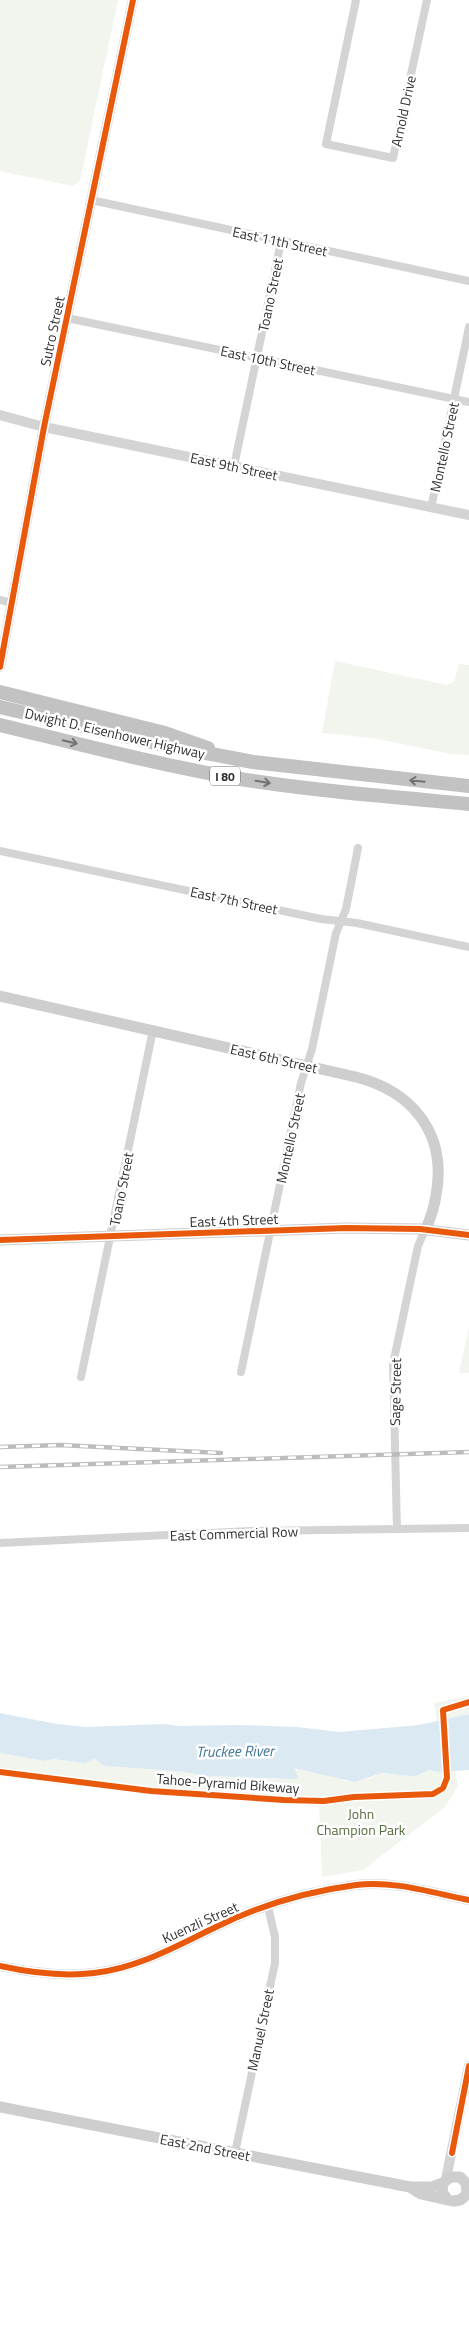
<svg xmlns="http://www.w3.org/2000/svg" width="469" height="2346" viewBox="0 0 469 2346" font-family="'Titillium Web',sans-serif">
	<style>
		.green { fill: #f2f5ed }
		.water { fill: #dbe9f2 }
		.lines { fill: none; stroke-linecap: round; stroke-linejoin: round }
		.minor { stroke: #d4d4d4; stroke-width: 8 }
		.tertiary { stroke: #d4d4d4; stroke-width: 10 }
		.secondary { stroke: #cecece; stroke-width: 11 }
		.motorway { stroke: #c2c2c2; stroke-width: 14 }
		.rail-casing { stroke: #bcbcbc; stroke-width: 4.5 }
		.rail { stroke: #fff; stroke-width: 2.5; stroke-dasharray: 8; stroke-linecap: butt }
		.cycleway-casing { stroke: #fff; stroke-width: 9 }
		.cycleway { stroke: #e8590c; stroke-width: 6 }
		.oneway { stroke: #727272 }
		.labels { text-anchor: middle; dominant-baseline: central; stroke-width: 5; stroke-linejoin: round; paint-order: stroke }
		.shield { fill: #fff; stroke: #6e6e6e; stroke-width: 1 }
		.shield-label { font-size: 12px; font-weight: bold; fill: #303030 }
		.street-label { font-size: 14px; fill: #303030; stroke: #fff }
		.park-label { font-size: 14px; fill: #546d3d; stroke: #fff }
		.water-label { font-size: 15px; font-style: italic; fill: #3d7494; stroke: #fff }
	</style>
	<rect width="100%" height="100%" fill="#fff"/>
	<g class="green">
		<path d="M 0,0 L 118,0 L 80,181 L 73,186 L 0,171 Z"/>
		<path d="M 335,661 L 447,685 L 454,682 L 459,664 L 469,665 L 469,755 L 451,754 L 373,738 L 322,733 Z"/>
		<path d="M 469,1327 L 469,1373 L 459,1373 Z"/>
		<path d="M 469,1696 L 469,1714 L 437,1721 L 434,1703 Z"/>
		<path d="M 0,1753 L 45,1761 L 53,1759 L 84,1763 L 95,1759 L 102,1765 L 107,1766 L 185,1772 L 203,1776 L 280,1779 L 298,1769 L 334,1775 L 345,1781 L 368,1779 L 382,1773 L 409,1776 L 416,1776 L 429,1770 L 439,1772 L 455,1770 L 458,1786 L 445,1807 L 363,1870 L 322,1877 L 319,1803 L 64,1785 L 0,1776 Z"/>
	</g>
	<path class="water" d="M 0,1713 L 57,1724 L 85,1727 L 164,1724 L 179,1726 L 238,1725 L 297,1727 L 339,1732 L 419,1725 L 469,1714 L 469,1770 L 439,1772 L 429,1770 L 416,1776 L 409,1776 L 382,1773 L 355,1782 L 298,1769 L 295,1769 L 298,1778 L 295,1779 L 203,1776 L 185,1772 L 107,1766 L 102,1765 L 95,1759 L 84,1763 L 53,1759 L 45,1761 L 0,1753 Z"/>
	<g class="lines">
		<g class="minor">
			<path d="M 356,0 L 326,144 L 393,158 L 427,0"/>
			<path d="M 91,200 L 469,281"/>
			<path d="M 67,318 L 469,402"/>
			<path d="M 234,466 L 281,242"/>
			<path d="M 431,508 L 469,327"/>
			<path d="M 0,600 L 12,603"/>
			<path d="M 0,851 L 321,919 L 357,923 L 469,947"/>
			<path d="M 241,1372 L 301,1083 L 312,1049 L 336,933 L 346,909 L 358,848"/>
			<path d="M 81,1377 L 153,1030"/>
			<path d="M 397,1529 L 393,1364 L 418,1246 L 425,1230"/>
			<path d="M 0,1543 L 251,1531 L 469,1528"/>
			<path d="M 235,2153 L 275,1963 L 275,1937 L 268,1907"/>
		</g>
		<g class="tertiary">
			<path d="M 0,415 L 44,427 L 469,515"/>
			<path d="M 0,667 L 44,427 L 133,0"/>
			<path d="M 0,1966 C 32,1973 62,1977 94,1973 C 139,1968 178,1945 218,1926 C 261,1905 310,1891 356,1885 C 393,1880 433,1893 469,1900"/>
			<path d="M 446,2179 L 469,2066"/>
		</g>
		<g class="secondary">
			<path d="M 0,996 L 356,1077 C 411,1091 445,1131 437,1189 C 435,1204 432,1217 425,1230"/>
			<path d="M 0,1240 L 346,1228 L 420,1229 L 469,1235"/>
			<path d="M 0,2107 L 410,2187 L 432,2187 L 443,2183"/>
			<path d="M 410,2187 L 421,2194 L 452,2201 C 460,2201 464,2199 467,2192 L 466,2183 L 460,2177 L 450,2177 L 443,2183 L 442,2192 L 448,2200"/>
		</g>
		<g class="motorway">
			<path d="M 0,692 L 165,733 L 208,748"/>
			<path d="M 0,707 L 159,744 L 253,762 L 469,786"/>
			<path d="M 0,725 C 79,744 159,765 240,779 C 316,791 393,797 469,804"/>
		</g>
		<defs>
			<g id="rail">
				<path d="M 0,1447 L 60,1445 L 221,1453"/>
				<path d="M 0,1467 L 469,1452"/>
			</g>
		</defs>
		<use href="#rail" class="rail-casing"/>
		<use href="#rail" class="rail"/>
		<defs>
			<g id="cycleway">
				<path d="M 0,667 L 44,427 L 133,0"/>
				<path d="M 0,1240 L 346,1228 L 420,1229 L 469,1235"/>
				<path d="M 0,1772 L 151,1791 L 284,1800 L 324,1801 L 354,1797 L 433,1794 L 443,1788 L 447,1778 L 443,1710 L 469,1702"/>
				<path d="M 0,1966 C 32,1973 62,1977 94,1973 C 139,1968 178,1945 218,1926 C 261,1905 310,1891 356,1885 C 393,1880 433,1893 469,1900"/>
				<path d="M 452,2153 L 469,2066"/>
			</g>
		</defs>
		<use href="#cycleway" class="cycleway-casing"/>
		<use href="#cycleway" class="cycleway"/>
	</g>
	<defs><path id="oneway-shaft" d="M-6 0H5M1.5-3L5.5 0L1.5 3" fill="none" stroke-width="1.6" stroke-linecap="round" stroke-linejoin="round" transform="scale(1.25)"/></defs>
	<g class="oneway">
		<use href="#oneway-shaft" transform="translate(70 742) rotate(13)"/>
		<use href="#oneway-shaft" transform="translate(417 781) rotate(-174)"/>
		<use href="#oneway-shaft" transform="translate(263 782) rotate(9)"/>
	</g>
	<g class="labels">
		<rect class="shield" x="210" y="766.5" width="30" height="19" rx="4"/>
		<g class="shield-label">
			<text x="225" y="776">I 80</text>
		</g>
		<g class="street-label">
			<text transform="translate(403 111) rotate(-78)">Arnold Drive</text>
			<text transform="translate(280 241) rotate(12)">East 11th Street</text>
			<text transform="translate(270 295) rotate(-78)">Toano Street</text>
			<text transform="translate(52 331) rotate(-78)">Sutro Street</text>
			<text transform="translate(268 360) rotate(12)">East 10th Street</text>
			<text transform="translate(444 447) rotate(-78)">Montello Street</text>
			<text transform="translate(234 466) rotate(12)">East 9th Street</text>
			<text transform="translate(115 733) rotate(13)">Dwight D. Eisenhower Highway</text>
			<text transform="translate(234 900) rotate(12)">East 7th Street</text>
			<text transform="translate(274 1058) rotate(13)">East 6th Street</text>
			<text transform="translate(290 1138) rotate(-78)">Montello Street</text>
			<text transform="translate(121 1189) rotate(-79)">Toano Street</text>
			<text transform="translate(234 1220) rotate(-2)">East 4th Street</text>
			<text transform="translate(395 1392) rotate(-89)">Sage Street</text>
			<text transform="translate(234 1533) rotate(-2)">East Commercial Row</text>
			<text transform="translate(228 1783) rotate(4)">Tahoe-Pyramid Bikeway</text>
			<text transform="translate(200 1922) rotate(-24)">Kuenzli Street</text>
			<text transform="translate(260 2030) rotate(-78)">Manuel Street</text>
			<text transform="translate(205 2147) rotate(11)">East 2nd Street</text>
		</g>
		<g class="park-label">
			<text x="361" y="1813">John<tspan x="361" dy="16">Champion Park</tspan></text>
		</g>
		<g class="water-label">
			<text transform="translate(235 1751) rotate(-1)">Truckee River</text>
		</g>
	</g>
</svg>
